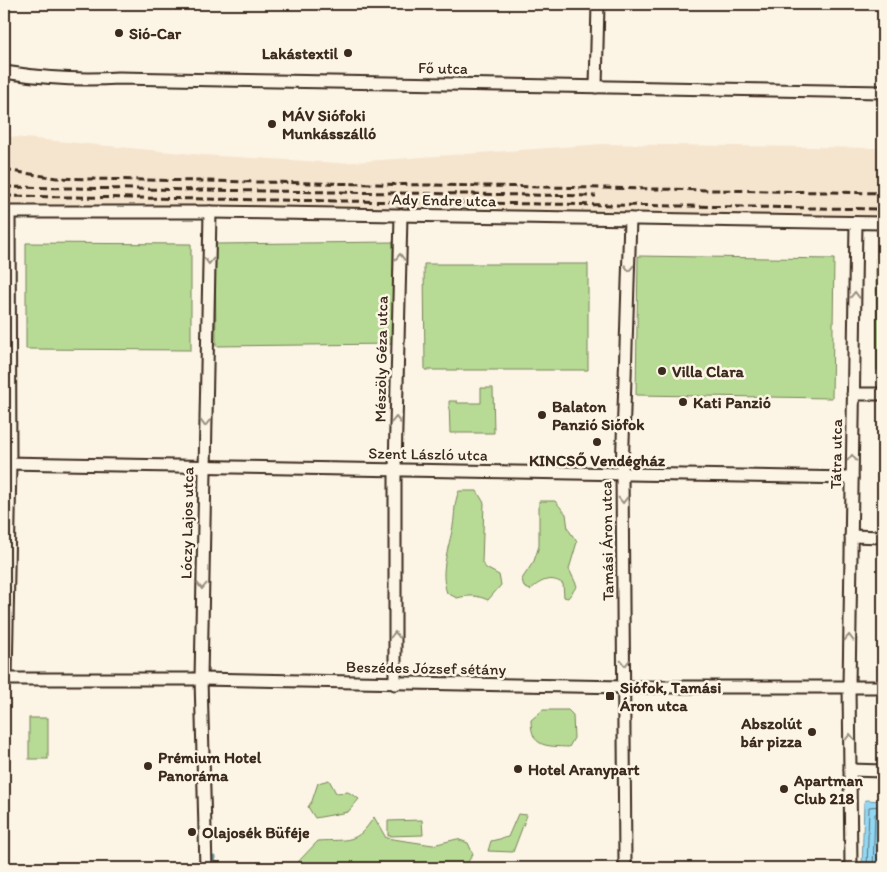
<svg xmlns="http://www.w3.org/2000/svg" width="887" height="872" viewBox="0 0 887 872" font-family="Itim,sans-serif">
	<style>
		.built { fill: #f6e5ce }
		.green { fill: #b7db95; stroke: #79825a }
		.water { fill: #92d8f4; stroke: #6f929e }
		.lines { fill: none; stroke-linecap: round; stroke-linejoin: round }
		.shore { stroke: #5e7074; stroke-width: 1 }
		.stream { stroke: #6f929e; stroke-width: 3 }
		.street-casing { stroke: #3b2a1e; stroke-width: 15 }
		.street { stroke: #fcf5e5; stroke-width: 11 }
		.rail { stroke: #3b2a1e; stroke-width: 3; stroke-dasharray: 8 4; stroke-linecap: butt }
		.oneway { stroke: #9c9082 }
		.poi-dot { fill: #3b2a1e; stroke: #fcf5e5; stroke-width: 2 }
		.labels { text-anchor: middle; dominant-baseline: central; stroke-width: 5; stroke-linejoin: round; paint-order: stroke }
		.poi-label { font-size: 16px; font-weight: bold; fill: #3b2a1e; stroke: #fcf5e5; text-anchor: start }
		.street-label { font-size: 16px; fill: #3b2a1e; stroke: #fcf5e5 }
	</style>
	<rect width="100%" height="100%" fill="#fcf5e5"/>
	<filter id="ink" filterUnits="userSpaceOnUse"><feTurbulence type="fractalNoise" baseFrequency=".02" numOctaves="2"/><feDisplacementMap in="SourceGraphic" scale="10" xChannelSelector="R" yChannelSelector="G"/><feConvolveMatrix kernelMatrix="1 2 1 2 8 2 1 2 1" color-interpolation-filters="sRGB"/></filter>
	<g filter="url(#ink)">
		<path class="built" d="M 4,136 L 204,155 L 339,163 L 603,144 L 883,148 L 883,227 L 4,216 Z"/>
		<g class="green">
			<path d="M 393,242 L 394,344 L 216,346 L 215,244 Z"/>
			<path d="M 26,243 L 191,244 L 191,350 L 26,349 Z"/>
			<path d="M 638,256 L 834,259 L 832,398 L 636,395 Z"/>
			<path d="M 876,258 L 883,258 L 883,370 L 877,370 Z"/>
			<path d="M 424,264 L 588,264 L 588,370 L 425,370 Z"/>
			<path d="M 481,388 L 493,388 L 494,433 L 450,433 L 449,401 L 457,401 L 457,403 L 481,403 Z"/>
			<path d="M 459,491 L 477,491 L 484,503 L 482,563 L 486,568 L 499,575 L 501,585 L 488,600 C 477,595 469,595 457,598 L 447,593 C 439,571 449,548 453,526 C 455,514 454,502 459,491 Z"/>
			<path d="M 539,501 L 555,501 L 566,514 L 568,529 L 577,542 L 569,569 L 577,586 L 568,598 L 564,597 L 563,584 C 551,575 540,581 530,590 L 524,587 L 522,579 L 534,561 L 539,546 Z"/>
			<path d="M 543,710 L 568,710 L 573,715 L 574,738 L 569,747 C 546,746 531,748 531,720 Z"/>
			<rect x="29" y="718" width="19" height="41"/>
			<path d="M 329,780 L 336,793 L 348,792 L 359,799 L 348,812 L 315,818 L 308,807 L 312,801 L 318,783 Z"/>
			<path d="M 518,814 L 527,815 L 513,852 L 488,851 L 491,841 L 508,837 Z"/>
			<path d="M 374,817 L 386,838 L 433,845 L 457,839 L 468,843 L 473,854 L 464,868 L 300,868 L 297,863 L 318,841 C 349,839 356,845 374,817 Z"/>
			<path d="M 422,820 L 423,835 L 388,836 L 388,821 Z"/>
		</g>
		<path class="water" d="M 866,800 L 883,801 L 883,868 L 862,868 L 864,802 Z"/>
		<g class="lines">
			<g class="shore">
				<path d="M 867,868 L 869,807 L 883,806"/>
				<path d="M 873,868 L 875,814 L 883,812"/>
			</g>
			<path class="stream" d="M 213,868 L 214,857"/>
			<defs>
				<g id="street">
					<path d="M 4,72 C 43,78 79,81 118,78 L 883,92"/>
					<path d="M 596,87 L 598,4"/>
					<path d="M 4,212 L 210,212 L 883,223"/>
					<path d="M 856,223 L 849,687 L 850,770 L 883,771"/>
					<path d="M 853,394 L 883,394"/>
					<path d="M 4,463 L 852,478"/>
					<path d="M 851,536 L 883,537"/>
					<path d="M 4,679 L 201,679 L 625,687 L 883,687"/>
					<path d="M 6,679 L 10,463 L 9,212"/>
					<path d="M 395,684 L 395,469 L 401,215"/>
					<path d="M 850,770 L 851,868"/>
					<path d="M 625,862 L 622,473 L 630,219"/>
					<path d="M 206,868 L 201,679 L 210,212"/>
				</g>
			</defs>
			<use href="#street" class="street-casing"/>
			<use href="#street" class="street"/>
			<g class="rail">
				<path d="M 4,170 L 57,178 L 89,179 L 883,193"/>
				<path d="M 4,187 L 596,196"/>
				<path d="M 4,196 L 883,209"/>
			</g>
		</g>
		<defs><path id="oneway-chevron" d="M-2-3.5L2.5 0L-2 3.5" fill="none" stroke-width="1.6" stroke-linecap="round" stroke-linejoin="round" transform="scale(1.25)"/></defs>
		<g class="oneway">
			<use href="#oneway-chevron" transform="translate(400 257) rotate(-89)"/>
			<use href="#oneway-chevron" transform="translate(209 261) rotate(91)"/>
			<use href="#oneway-chevron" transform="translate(629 268) rotate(92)"/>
			<use href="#oneway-chevron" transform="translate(855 295) rotate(-89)"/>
			<use href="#oneway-chevron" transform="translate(396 420) rotate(-89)"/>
			<use href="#oneway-chevron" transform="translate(205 423) rotate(91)"/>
			<use href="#oneway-chevron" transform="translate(852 458) rotate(-89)"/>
			<use href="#oneway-chevron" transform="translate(623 500) rotate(89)"/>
			<use href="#oneway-chevron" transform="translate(202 586) rotate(91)"/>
			<use href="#oneway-chevron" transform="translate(395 635) rotate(-90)"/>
			<use href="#oneway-chevron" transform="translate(849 638) rotate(-89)"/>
			<use href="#oneway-chevron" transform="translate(625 663) rotate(89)"/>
			<use href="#oneway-chevron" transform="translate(850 737) rotate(-91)"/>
		</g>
	</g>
	<g class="poi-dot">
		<circle cx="119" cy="33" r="5"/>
		<circle cx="348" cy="53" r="5"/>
		<circle cx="272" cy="124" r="5"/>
		<circle cx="662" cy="371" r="5"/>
		<circle cx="683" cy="402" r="5"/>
		<circle cx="542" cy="415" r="5"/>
		<circle cx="597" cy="442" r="5"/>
		<rect x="605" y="691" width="10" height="10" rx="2.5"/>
		<circle cx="812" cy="732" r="5"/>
		<circle cx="148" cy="766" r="5"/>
		<circle cx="518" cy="769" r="5"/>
		<circle cx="784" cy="789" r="5"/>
		<circle cx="192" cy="832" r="5"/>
	</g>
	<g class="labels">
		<g class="poi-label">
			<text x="129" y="33">Sió-Car</text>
			<text x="338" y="53" text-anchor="end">Lakástextil</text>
			<text x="282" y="115">MÁV Siófoki<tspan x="282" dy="18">Munkásszálló</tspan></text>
			<text x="672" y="371">Villa Clara</text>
			<text x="693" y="402">Kati Panzió</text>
			<text x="552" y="406">Balaton<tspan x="552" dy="18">Panzió Siófok</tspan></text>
			<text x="597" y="460" text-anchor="middle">KINCSŐ Vendégház</text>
			<text x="620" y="687">Siófok, Tamási<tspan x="620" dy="18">Áron utca</tspan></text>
			<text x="802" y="723" text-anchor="end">Abszolút<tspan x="802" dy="18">bár pizza</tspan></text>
			<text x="158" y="757">Prémium Hotel<tspan x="158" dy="18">Panoráma</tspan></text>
			<text x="528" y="769">Hotel Aranypart</text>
			<text x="794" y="780">Apartman<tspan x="794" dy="18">Club 218</tspan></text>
			<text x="202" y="832">Olajosék Büféje</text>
		</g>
		<g class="street-label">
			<text transform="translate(443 68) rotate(1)">Fő utca</text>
			<text transform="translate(444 200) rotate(1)">Ady Endre utca</text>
			<text transform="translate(381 359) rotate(-89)">Mészöly Géza utca</text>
			<text transform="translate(428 454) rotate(1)">Szent László utca</text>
			<text transform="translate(836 454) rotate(-89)">Tátra utca</text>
			<text transform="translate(187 523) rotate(-89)">Lóczy Lajos utca</text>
			<text transform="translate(607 541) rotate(-91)">Tamási Áron utca</text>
			<text transform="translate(426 668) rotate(1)">Beszédes József sétány</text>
		</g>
	</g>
	<rect width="887" height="872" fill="none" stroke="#fcf5e5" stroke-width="20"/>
	<rect x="10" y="10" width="867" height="852" fill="none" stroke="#3b2a1e" stroke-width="2" filter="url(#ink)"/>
</svg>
